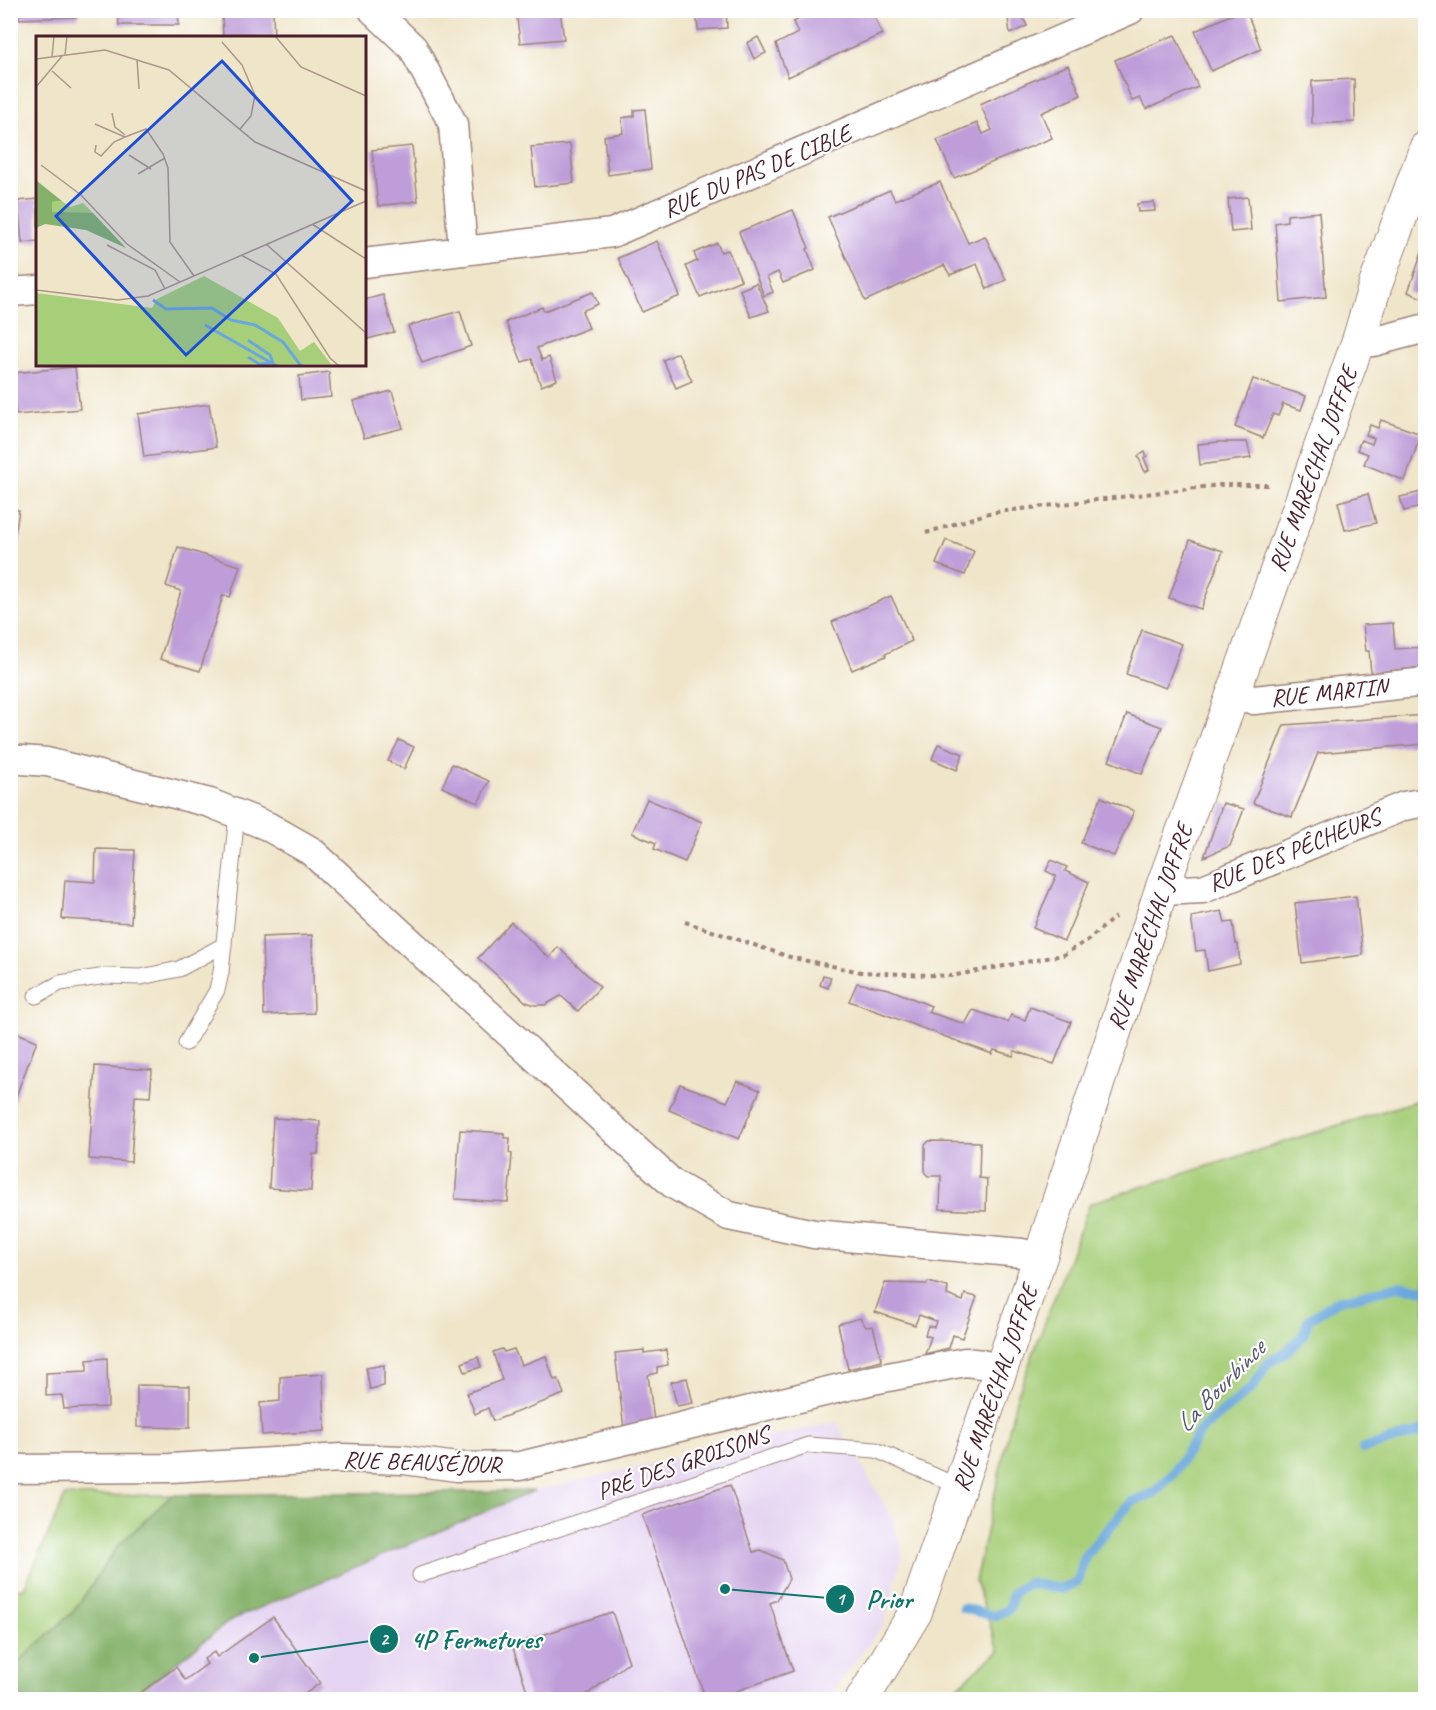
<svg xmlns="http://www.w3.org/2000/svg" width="1436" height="1710" viewBox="0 0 1436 1710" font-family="Caveat,sans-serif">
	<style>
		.built { fill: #e4d3f1 }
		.green { fill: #a7cf7a; stroke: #787752; stroke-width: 1.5 }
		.forest { fill: #85b26a; stroke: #68684a; stroke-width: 1.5 }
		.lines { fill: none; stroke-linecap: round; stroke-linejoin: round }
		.stream { stroke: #6aa7dc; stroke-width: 10 }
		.building { fill: #be9dd9 }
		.service-casing { stroke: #9c827a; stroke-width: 17 }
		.minor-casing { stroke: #9c827a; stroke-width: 31 }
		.secondary-casing { stroke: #9c827a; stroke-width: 35 }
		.path { stroke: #9c827a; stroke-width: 4; stroke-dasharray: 4.5 4.5; stroke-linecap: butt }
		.service { stroke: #fff; stroke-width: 15 }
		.minor { stroke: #fff; stroke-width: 28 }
		.secondary { stroke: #fff; stroke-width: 33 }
		.labels { text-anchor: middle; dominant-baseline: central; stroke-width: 4.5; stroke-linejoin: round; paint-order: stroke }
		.street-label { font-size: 24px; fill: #4a1f2b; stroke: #fff }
		.water-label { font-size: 26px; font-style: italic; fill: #575572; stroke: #fff }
		.inset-river { fill: none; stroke: #6aa7dc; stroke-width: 3 }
		.inset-road { fill: none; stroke: #ad968a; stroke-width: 1.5 }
		.view { fill: #1d4ed8; fill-opacity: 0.15; stroke: #1d4ed8; stroke-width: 3 }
		.inset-edge { fill: none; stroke: #4a1f2b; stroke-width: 3 }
		.leader { fill: none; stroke: #0f766e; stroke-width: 2 }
		.callout-dot { fill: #0f766e; stroke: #fff; stroke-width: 2 }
		.mark-label { font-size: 18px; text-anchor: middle; font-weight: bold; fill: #fff }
		.callout-label { font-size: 26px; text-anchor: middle; font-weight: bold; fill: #0f766e; stroke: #fff; stroke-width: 4.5; stroke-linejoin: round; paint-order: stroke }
	</style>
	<rect width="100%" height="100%" fill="#fff"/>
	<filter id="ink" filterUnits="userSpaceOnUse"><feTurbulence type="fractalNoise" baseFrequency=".0167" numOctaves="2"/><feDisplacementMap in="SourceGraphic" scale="12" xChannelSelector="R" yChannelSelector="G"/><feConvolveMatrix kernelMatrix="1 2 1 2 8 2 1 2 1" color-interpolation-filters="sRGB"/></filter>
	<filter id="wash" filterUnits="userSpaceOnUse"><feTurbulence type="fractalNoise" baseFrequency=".008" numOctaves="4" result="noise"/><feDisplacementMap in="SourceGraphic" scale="24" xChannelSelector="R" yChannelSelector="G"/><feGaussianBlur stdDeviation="1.35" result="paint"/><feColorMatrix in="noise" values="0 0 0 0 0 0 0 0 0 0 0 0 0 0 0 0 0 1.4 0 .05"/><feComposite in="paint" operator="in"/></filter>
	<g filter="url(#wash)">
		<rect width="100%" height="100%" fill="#efe5c9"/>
		<path class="built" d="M 836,1422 L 892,1517 L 903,1553 L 884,1624 L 827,1699 L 130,1700 L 231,1620 L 534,1491 Z"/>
		<g class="green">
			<path d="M 1425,1098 L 1425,1699 L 943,1699 L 999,1651 L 975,1581 L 1016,1399 L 1090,1203 Z"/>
			<path d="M 172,1495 L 118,1546 L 74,1611 L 11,1669 L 11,1590 L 24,1588 L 65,1496 Z"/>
		</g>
		<path class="forest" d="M 534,1491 L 231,1620 L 130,1699 L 11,1699 L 11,1669 L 74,1611 L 118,1546 L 172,1495 Z"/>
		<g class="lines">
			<g class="stream">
				<path d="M 1363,1449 L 1426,1430"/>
				<path d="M 963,1608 L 994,1616 L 1009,1609 L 1013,1593 L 1028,1583 L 1062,1589 L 1078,1581 L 1085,1556 L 1131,1502 L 1154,1493 L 1173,1474 L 1200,1431 L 1252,1388 L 1268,1363 L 1286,1352 L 1303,1336 L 1308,1320 L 1337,1301 L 1399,1286 L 1426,1290"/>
			</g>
		</g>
		<g id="blocks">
			<g class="building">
				<path d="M 19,10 L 78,10 L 79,17 L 19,19 Z"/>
				<path d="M 118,10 L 178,10 L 179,25 L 119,25 Z"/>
				<path d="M 516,10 L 560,10 L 564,39 L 520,43 Z"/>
				<path d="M 696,10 L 726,10 L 727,28 L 698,30 Z"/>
				<path d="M 818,10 L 837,10 L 839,14 L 847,10 L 872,10 L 882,34 L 788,77 L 776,44 L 798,33 L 793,22 Z"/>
				<path d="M 1242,10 L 1246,10 L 1261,49 L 1211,71 L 1195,31 Z"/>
				<path d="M 222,12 L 273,12 L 274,38 L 223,38 Z"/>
				<path d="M 1021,13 L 1027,26 L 1010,34 L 1008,18 Z"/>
				<path d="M 1175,35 L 1198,87 L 1146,109 L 1140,98 L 1132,101 L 1115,60 Z"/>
				<path d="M 758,37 L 766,53 L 754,59 L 747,43 Z"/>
				<path d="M 1068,65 L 1081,95 L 1041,113 L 1052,138 L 954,178 L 937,140 L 977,123 L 983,134 L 992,130 L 980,104 Z"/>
				<path d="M 1354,79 L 1355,122 L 1312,124 L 1312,81 Z"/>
				<path d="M 645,109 L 651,169 L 608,175 L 604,136 L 623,133 L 622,118 L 634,116 L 634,110 Z"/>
				<path d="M 570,144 L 574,183 L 535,187 L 531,147 Z"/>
				<path d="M 412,146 L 418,201 L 378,206 L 372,150 Z"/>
				<path d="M 940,182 L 968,243 L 985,236 L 1006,280 L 987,289 L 977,264 L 950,275 L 944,265 L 865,301 L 828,217 L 890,190 L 895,200 Z"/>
				<path d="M 1248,197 L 1251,230 L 1231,232 L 1228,199 Z"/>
				<path d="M 38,199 L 38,241 L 22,243 L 18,201 Z"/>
				<path d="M 1154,202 L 1155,211 L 1138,212 L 1137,204 Z"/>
				<path d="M 793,210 L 809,248 L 807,249 L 815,270 L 783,283 L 778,272 L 767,277 L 773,292 L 764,296 L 739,232 Z"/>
				<path d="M 1319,212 L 1326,297 L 1281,302 L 1275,223 L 1287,221 L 1287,215 Z"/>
				<path d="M 657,241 L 680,296 L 642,312 L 618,258 Z"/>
				<path d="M 717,243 L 721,252 L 728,250 L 741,280 L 700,297 L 686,266 L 697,261 L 694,253 Z"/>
				<path d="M 1425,244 L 1426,245 L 1426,300 L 1408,292 Z"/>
				<path d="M 756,283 L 769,311 L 751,317 L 740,290 Z"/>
				<path d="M 593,292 L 598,304 L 582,311 L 589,328 L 537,348 L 542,360 L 549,357 L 557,380 L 541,386 L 532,359 L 522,362 L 506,322 L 542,307 L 544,311 Z"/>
				<path d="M 383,295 L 394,332 L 364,340 L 364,300 Z"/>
				<path d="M 460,311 L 471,346 L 422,363 L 408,326 Z"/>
				<path d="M 678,353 L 692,381 L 676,388 L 663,360 Z"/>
				<path d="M 75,367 L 80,409 L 16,415 L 12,373 Z"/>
				<path d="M 329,372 L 331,397 L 301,400 L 299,376 Z"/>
				<path d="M 1253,379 L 1306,396 L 1301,410 L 1283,404 L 1278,416 L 1273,414 L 1263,438 L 1235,427 Z"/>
				<path d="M 392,391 L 403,428 L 364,438 L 353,401 Z"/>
				<path d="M 209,404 L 216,447 L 144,457 L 138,414 Z"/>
				<path d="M 1381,420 L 1421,434 L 1405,481 L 1364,464 L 1368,454 L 1357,450 L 1361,440 L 1372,444 L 1374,438 L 1366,435 L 1370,425 L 1378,428 Z"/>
				<path d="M 1219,442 L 1247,442 L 1251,458 L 1200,465 L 1198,444 Z"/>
				<path d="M 1145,452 L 1147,456 L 1144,458 L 1149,470 L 1145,472 L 1138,456 Z"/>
				<path d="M 1426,491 L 1426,506 L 1404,511 L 1400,497 Z"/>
				<path d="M 1368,494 L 1376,523 L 1345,530 L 1338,502 Z"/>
				<path d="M 10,508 L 19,510 L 14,541 L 10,540 Z"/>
				<path d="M 946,540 L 974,551 L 965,575 L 936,564 Z"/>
				<path d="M 1190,540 L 1223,551 L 1201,609 L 1169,598 Z"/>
				<path d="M 178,547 L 240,566 L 230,597 L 223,595 L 200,671 L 160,659 L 181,591 L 166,586 Z"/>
				<path d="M 891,596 L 912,641 L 885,654 L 886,656 L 852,670 L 832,622 Z"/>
				<path d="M 1393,623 L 1395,649 L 1424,647 L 1426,667 L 1371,673 L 1369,651 L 1366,651 L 1363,625 Z"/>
				<path d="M 1142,630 L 1182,644 L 1166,688 L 1126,674 Z"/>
				<path d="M 1127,714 L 1162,727 L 1142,774 L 1109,761 Z"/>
				<path d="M 1426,715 L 1426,744 L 1318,753 L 1292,817 L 1253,803 L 1284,725 Z"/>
				<path d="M 399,740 L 414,747 L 404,769 L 388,761 Z"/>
				<path d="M 938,744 L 963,754 L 957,770 L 932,759 Z"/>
				<path d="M 452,764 L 489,781 L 478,803 L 442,787 Z"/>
				<path d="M 1101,797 L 1134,811 L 1114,856 L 1081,843 Z"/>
				<path d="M 647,799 L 702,822 L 685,862 L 654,849 L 656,843 L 632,833 Z"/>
				<path d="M 1223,803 L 1244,809 L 1230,846 L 1204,857 Z"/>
				<path d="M 96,849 L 135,850 L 131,923 L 62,919 L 65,880 L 95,882 Z"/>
				<path d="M 1051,860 L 1067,867 L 1065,871 L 1089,882 L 1064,941 L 1033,928 L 1056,876 L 1046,871 Z"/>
				<path d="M 1356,896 L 1363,955 L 1302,963 L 1295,903 Z"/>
				<path d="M 1222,911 L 1225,923 L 1233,922 L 1236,944 L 1238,944 L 1240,964 L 1208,971 L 1205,950 L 1196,951 L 1191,917 Z"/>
				<path d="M 511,922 L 549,958 L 558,947 L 600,987 L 578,1011 L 561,996 L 545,1005 L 535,1005 L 526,1002 L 478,958 Z"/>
				<path d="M 312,935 L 314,1013 L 264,1015 L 262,937 Z"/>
				<path d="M 823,975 L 831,977 L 828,988 L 820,985 Z"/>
				<path d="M 857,983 L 889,989 L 931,1006 L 928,1012 L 965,1024 L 973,1010 L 1008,1022 L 1011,1015 L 1025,1020 L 1030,1007 L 1071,1022 L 1054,1064 L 1015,1051 L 1013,1056 L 994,1050 L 992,1054 L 849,1001 Z"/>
				<path d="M 10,1030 L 37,1041 L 11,1109 L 10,1109 Z"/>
				<path d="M 95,1066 L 152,1070 L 150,1097 L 135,1096 L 131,1162 L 89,1159 Z"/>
				<path d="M 737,1081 L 760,1090 L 739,1139 L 669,1110 L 680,1084 L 727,1102 Z"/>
				<path d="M 273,1118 L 320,1121 L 318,1154 L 313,1154 L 311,1191 L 269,1188 Z"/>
				<path d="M 460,1130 L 504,1133 L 504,1138 L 510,1138 L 509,1153 L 512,1154 L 508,1202 L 455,1199 Z"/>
				<path d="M 929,1141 L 980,1142 L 979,1178 L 987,1179 L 986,1211 L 940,1209 L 941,1176 L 928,1176 L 925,1173 L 925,1145 Z"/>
				<path d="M 928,1282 L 948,1287 L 947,1295 L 963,1301 L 965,1294 L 977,1297 L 962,1338 L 953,1335 L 949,1348 L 925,1354 L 931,1337 L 925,1335 L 928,1326 L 934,1327 L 936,1321 L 919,1315 L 915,1325 L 875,1312 L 885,1283 L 927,1284 Z"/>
				<path d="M 860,1318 L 866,1327 L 873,1326 L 882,1361 L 848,1369 L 838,1324 Z"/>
				<path d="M 502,1349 L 504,1352 L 514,1349 L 521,1365 L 546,1356 L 554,1380 L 558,1379 L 564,1394 L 493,1421 L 488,1408 L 475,1414 L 467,1393 L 502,1380 L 493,1352 Z"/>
				<path d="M 644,1350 L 644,1353 L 666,1350 L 668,1365 L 657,1367 L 657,1373 L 648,1375 L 654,1421 L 624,1429 L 615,1353 Z"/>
				<path d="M 478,1357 L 481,1367 L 465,1372 L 462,1363 Z"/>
				<path d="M 107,1358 L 108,1407 L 64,1409 L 62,1395 L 46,1396 L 46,1373 L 87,1371 L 87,1360 Z"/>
				<path d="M 384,1365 L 384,1386 L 370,1389 L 366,1368 Z"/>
				<path d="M 323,1374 L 325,1431 L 262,1435 L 260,1403 L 280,1401 L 280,1377 Z"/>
				<path d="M 687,1378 L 693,1403 L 677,1406 L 671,1382 Z"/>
				<path d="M 137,1385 L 190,1386 L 190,1428 L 137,1427 Z"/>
				<path d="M 730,1485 L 753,1552 L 761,1550 L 783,1560 L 789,1579 L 777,1600 L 770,1603 L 793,1671 L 711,1700 L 706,1700 L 642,1515 Z"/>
				<path d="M 612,1612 L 629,1662 L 580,1700 L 530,1700 L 512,1645 Z"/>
				<path d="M 273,1617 L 320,1683 L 297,1700 L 140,1700 L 137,1695 L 176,1667 L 185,1680 L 207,1664 L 204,1659 L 214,1652 L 217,1657 Z"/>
			</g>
		</g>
	</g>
	<g filter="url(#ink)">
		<use href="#blocks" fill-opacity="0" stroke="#9c827a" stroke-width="1.5"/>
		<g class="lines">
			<defs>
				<g id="service">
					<path d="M 36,996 L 60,983 L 106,976 L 141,977 L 179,969 L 224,945"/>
					<path d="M 186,1043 L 217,990 L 221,972 L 237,814"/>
					<path d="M 420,1575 L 808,1445 L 876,1450 L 960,1487"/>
				</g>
				<g id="minor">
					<path d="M 373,10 L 413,48 L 453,124 L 463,251"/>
					<path d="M 364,263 L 612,233 L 1130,10"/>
					<path d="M 10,292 L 38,290"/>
					<path d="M 1359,339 L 1373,342 L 1426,328"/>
					<path d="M 1233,694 L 1254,700 L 1426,682"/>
					<path d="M 10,759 L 47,762 L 210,803 L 267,826 L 311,851 L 673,1184 L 729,1216 L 814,1234 L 1022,1253 L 1040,1258"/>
					<path d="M 1161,891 L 1203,889 L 1404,806 L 1426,802"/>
					<path d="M 10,1469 L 170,1468 L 342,1458 L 404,1460 L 457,1467 L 520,1466 L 873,1380 L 965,1362 L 982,1364 L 1001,1370"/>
				</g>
				<path id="secondary" d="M 862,1700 L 915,1613 L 1040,1258 L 1161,891 L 1233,694 L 1359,339 L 1375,286 L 1426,148"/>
			</defs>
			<use href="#service" class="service-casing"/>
			<use href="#minor" class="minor-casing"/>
			<use href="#secondary" class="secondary-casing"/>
			<g class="path">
				<path d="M 926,533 L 989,513 L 1220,485 L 1271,485"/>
				<path d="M 685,922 L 793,958 L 861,972 L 951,976 L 1063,955 L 1088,940 L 1115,917"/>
			</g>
			<use href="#service" class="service"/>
			<use href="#minor" class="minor"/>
			<use href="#secondary" class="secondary"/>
		</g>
	</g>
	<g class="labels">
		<g class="street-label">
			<text transform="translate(757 171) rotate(-23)">RUE DU PAS DE CIBLE</text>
			<text transform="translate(1313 469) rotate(-70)">RUE MARÉCHAL JOFFRE</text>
			<text transform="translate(1329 692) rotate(-6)">RUE MARTIN</text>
			<text transform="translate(1294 850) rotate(-22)">RUE DES PÊCHEURS</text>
			<text transform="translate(1150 927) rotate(-71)">RUE MARÉCHAL JOFFRE</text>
			<text transform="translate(995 1388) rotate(-71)">RUE MARÉCHAL JOFFRE</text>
			<text transform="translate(422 1462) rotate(2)">RUE BEAUSÉJOUR</text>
			<text transform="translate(683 1463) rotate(-19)">PRÉ DES GROISONS</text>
		</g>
		<g class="water-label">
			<text transform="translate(1220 1386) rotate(-46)">La Bourbince</text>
		</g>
	</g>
	<g transform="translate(36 36)">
		<rect width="330" height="330" fill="#efe5c9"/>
		<path d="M 26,165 L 34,171 L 47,167 L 57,177 L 16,177 L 16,166 ZM 168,240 L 242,282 L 264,315 L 278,306 L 295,328 L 0,330 L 0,257 L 116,272 L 121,263 Z" fill="#a7cf7a"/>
		<path d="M 0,130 L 1,145 L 26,165 L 16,166 L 16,176 L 57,177 L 90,212 L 50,194 L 9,188 L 0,192 Z" fill="#85b26a"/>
		<path class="inset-river" d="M 117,264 L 130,273 L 176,272 L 195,284 L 219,289 L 247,306 L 265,330M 169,289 L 241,330M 212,304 L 234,319 L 237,327 L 223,328 L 212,321"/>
		<path class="inset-road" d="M 239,0 L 265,31 L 330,60M 186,6 L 206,29 L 219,59 L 215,80 L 204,93M 29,19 L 31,0M 16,21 L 18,0M 0,23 L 69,14 L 133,34 L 219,106 L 330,155M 101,23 L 103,53M 16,35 L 35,52M 0,51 L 27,19M 76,77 L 79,91 L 89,99M 59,88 L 89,101 L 78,106 L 65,120 L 59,116 L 60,109M 89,101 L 110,93 L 127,118 L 132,132 L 134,206 L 158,240M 93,119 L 115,133M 5,129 L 45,159 L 91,208 L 144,246M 102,138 L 129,122M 276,188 L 330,223M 230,208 L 330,297M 71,209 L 119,234 L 129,253M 205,219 L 240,238 L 294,322 L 303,330M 0,254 L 82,264 L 112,260 L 330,165"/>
		<path class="view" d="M 186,25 L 316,165 L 150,319 L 20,180 Z"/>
		<rect width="330" height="330" class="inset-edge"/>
	</g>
	<path class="leader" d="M725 1589L840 1599M254 1658L384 1639"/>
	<g class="callout-dot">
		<circle cx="725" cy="1589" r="6"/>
		<circle cx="254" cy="1658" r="6"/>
		<circle cx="840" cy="1599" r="15"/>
		<circle cx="384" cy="1639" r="15"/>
	</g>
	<g class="mark-label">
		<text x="840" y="1605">1</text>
		<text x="384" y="1645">2</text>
	</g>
	<g class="callout-label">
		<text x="889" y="1608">Prior</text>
		<text x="476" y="1648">4P Fermetures</text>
	</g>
	<rect width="1436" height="1710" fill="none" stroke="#fff" stroke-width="36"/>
</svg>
